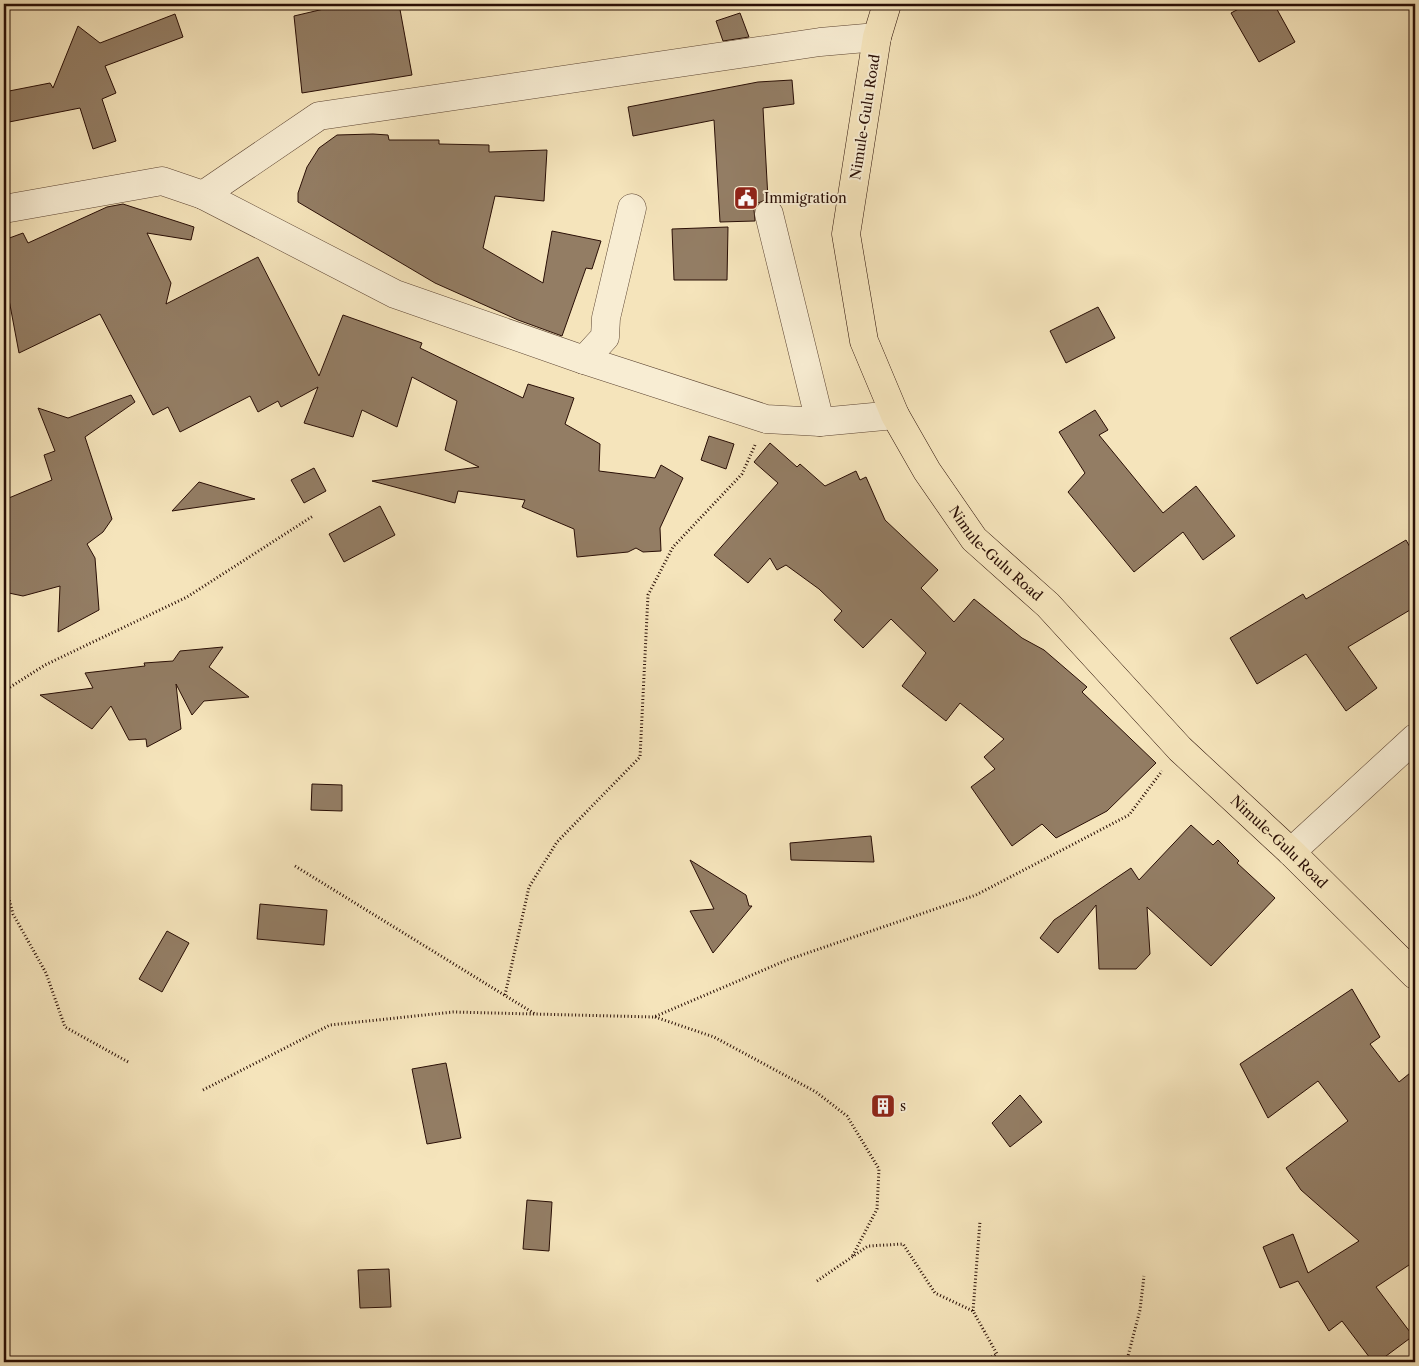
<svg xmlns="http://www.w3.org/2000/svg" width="1419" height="1366" viewBox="0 0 1419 1366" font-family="'Libre Caslon Text',serif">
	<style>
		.building { fill: #937d64; stroke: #290e05 }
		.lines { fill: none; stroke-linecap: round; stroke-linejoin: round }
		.minor-casing { stroke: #5c4432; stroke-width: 29 }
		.major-casing { stroke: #290e05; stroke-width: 29 }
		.path { stroke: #290e05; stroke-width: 3; stroke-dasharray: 1 2.5; stroke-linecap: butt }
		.minor { stroke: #f8edd3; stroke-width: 28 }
		.major { stroke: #f5e4bb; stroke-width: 28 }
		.labels { text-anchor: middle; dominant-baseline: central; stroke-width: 4; stroke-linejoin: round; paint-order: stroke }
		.street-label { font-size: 14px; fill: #290e05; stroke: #f8edd3 }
		.poi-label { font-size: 14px; fill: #290e05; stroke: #f8edd3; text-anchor: start }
	</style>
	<rect width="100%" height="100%" fill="#f5e4bb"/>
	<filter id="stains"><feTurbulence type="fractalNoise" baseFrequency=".004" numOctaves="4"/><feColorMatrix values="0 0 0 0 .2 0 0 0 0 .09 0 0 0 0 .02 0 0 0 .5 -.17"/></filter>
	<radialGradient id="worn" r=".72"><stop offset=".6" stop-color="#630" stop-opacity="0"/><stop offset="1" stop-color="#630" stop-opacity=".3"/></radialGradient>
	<g class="building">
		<path d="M 345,4 L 399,4 L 412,75 L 302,93 L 294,16 Z"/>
		<path d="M 1248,4 L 1274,4 L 1295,42 L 1259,62 L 1231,13 Z"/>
		<path d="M 740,13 L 749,37 L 723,41 L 716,21 Z"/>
		<path d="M 175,14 L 183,37 L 105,66 L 116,93 L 102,99 L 116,141 L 93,149 L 80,108 L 4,123 L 4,92 L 50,83 L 53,88 L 78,26 L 100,43 Z"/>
		<path d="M 792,80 L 794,104 L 763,108 L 768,199 L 758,203 L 754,210 L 755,221 L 720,222 L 714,120 L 633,136 L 628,107 L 758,82 Z"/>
		<path d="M 373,134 L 388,135 L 389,140 L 439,140 L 439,144 L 489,145 L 489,152 L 547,150 L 544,201 L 495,196 L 483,248 L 543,283 L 552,231 L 601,241 L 592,269 L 586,268 L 562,336 L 518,320 L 435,283 L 298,202 L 298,193 L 307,167 L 319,148 L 337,135 Z"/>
		<path d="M 123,204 L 194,227 L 191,240 L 147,233 L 171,283 L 166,304 L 258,257 L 319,376 L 343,315 L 422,343 L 420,348 L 523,398 L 528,384 L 574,398 L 565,424 L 600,444 L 599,471 L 655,478 L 661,465 L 683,478 L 660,528 L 661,551 L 643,552 L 636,548 L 628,552 L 577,557 L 574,529 L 522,507 L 525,500 L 458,491 L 455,503 L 372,481 L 479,467 L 445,450 L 457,401 L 412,377 L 397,427 L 362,410 L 353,437 L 304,423 L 318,387 L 281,407 L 278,401 L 258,412 L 250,396 L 180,432 L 168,407 L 153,415 L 100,314 L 19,353 L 4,273 L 4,240 L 23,233 L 28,243 L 107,207 Z"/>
		<path d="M 728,227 L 727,280 L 674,280 L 672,229 Z"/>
		<path d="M 1098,307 L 1115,338 L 1066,363 L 1050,331 Z"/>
		<path d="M 131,395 L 135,402 L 85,437 L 112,519 L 103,532 L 87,544 L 95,558 L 99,610 L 58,632 L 60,586 L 23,596 L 4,592 L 4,500 L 52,480 L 44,455 L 55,451 L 38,408 L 68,418 Z"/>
		<path d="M 1095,410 L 1108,430 L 1099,435 L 1163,513 L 1196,486 L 1235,536 L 1203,560 L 1183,532 L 1134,572 L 1068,492 L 1085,473 L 1059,432 Z"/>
		<path d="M 709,436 L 734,444 L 726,469 L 701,460 Z"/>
		<path d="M 770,443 L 797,467 L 800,464 L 825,486 L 856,471 L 860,480 L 866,477 L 885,520 L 938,570 L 921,588 L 954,622 L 974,599 L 1022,638 L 1044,650 L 1087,687 L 1082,692 L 1156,763 L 1107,811 L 1056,838 L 1042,824 L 1012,846 L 971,787 L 995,769 L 984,757 L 1004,739 L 960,703 L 946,721 L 902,686 L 926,653 L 891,619 L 863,648 L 834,620 L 842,611 L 819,589 L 786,565 L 777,570 L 770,558 L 748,583 L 714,555 L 778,483 L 754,462 Z"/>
		<path d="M 314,468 L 326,491 L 304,503 L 291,480 Z"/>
		<path d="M 199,482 L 255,499 L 172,511 Z"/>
		<path d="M 380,506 L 395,535 L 344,562 L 329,534 Z"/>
		<path d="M 1406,540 L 1415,556 L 1415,607 L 1348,647 L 1377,688 L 1346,711 L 1306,654 L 1257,684 L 1230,638 L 1303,594 L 1306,599 Z"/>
		<path d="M 223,647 L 209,667 L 249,697 L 204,701 L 192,715 L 176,684 L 181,729 L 147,747 L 146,739 L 129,740 L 111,706 L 92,729 L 40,695 L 93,688 L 85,673 L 145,666 L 144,663 L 173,661 L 180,651 Z"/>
		<path d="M 312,784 L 342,785 L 342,811 L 311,810 Z"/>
		<path d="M 1191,825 L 1213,845 L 1218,840 L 1239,861 L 1237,863 L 1275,898 L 1211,966 L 1147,907 L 1150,954 L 1136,969 L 1099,969 L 1096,905 L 1058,953 L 1040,938 L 1054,920 L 1131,868 L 1139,880 Z"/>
		<path d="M 871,836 L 874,862 L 791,860 L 790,843 Z"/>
		<path d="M 690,860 L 746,895 L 749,906 L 752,906 L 713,953 L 690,911 L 714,909 Z"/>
		<path d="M 260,904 L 327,910 L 324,945 L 257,939 Z"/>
		<path d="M 167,931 L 189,943 L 162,992 L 139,979 Z"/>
		<path d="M 1352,989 L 1380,1037 L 1370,1044 L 1399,1082 L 1415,1069 L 1415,1261 L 1376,1287 L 1413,1336 L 1378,1362 L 1373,1362 L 1342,1321 L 1329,1331 L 1298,1281 L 1280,1288 L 1263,1247 L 1293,1234 L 1308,1273 L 1359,1241 L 1301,1190 L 1286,1168 L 1348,1121 L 1318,1081 L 1268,1118 L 1240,1064 Z"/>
		<path d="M 446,1063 L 461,1138 L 427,1144 L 412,1069 Z"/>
		<path d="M 1020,1095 L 1042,1122 L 1010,1147 L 992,1123 Z"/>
		<path d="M 527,1200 L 552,1202 L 549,1251 L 523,1249 Z"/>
		<path d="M 389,1269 L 391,1307 L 360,1308 L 358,1270 Z"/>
	</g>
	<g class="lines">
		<defs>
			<g id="minor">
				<path d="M 203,195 L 319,116 L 820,42 L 877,37"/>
				<path d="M 4,209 L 162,181 L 203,195 L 395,294 L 584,360 L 766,419 L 820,422 L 895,415"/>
				<path d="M 769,214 L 820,422"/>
				<path d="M 584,360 L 605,337 L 606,318 L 632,208"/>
				<path d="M 1291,852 L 1415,738"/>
			</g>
			<g id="major">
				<path id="s1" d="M 887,4 L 877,37 L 846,234 L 864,341 L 895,415 L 927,471 L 974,539 L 1048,605 L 1180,749 L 1291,852 L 1415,975"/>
			</g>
		</defs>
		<use href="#minor" class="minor-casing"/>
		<use href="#major" class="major-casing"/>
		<g class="path">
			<path d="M 4,691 L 45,665 L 187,597 L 313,516"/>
			<path d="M 295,866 L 535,1014"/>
			<path d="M 4,880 L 13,914 L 46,973 L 65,1027 L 130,1063"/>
			<path d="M 505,995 L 529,887 L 557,842 L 640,757 L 648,595 L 673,547 L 742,474 L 755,445"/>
			<path d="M 655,1017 L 714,1037 L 816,1092 L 847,1116 L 879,1169 L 877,1209 L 852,1257"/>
			<path d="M 203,1090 L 330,1025 L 453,1012 L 654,1017 L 787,960 L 976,895 L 1129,815 L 1162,771"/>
			<path d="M 817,1281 L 868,1246 L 903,1244 L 935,1293 L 973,1311 L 997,1354 L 982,1362"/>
			<path d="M 973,1311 L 980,1221"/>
			<path d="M 537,1362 L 549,1362"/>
			<path d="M 1129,1362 L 1128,1356 L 1140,1310 L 1144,1276"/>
		</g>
		<use href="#minor" class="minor"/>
		<use href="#major" class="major"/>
	</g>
	<defs>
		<symbol id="civic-square" viewBox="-11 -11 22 22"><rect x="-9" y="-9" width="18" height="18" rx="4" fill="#8f2418" stroke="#f8edd3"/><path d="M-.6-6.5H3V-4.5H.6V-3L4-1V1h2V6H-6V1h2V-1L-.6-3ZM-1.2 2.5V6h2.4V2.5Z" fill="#fff"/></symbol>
		<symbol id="building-square" viewBox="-11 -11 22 22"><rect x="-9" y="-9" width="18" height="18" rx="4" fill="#8f2418" stroke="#f8edd3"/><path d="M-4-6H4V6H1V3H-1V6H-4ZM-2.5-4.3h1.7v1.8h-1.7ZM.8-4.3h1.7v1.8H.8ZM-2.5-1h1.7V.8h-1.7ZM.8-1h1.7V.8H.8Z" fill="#fff"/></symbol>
	</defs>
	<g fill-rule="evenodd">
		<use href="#civic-square" x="732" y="184" width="28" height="28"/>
		<use href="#building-square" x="869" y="1092" width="28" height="28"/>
	</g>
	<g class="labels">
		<g class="street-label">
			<text transform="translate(865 117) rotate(-81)">Nimule-Gulu Road</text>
			<text stroke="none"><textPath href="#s1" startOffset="595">Nimule-Gulu Road</textPath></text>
			<text stroke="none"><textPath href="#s1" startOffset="1000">Nimule-Gulu Road</textPath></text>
		</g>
		<g class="poi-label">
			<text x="764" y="198">Immigration</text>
			<text x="900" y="1106">s</text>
		</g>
	</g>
	<rect width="1419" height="1366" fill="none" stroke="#f5e4bb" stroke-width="20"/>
	<rect x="5" y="5" width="1409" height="1356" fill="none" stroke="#290e05" stroke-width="2.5"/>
	<rect x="10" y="10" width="1399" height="1346" fill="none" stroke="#290e05"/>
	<rect width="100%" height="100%" filter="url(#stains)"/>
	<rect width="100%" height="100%" fill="url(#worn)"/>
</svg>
